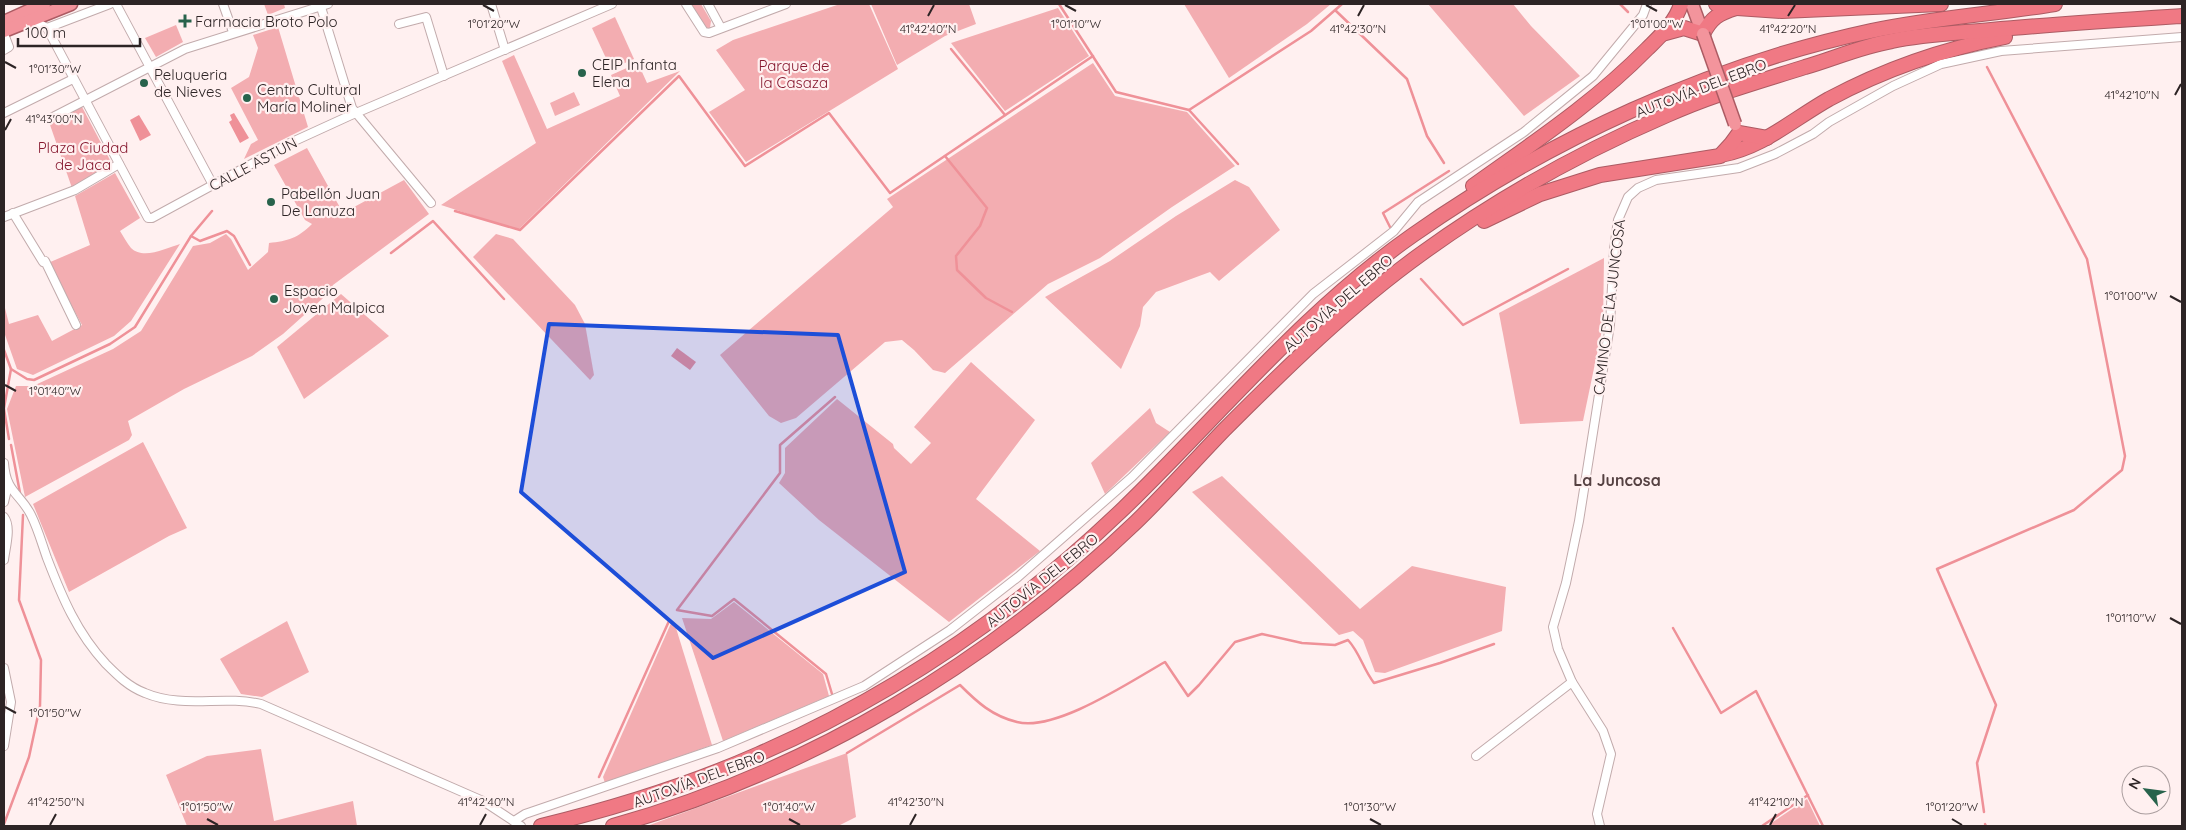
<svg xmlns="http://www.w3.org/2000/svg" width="2186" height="830" viewBox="0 0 2186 830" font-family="Quicksand,sans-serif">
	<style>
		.green { fill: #f3adb1 }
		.water { fill: #ef9198 }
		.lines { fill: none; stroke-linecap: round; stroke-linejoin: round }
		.stream { stroke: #ef9198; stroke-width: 2.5 }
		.minor-casing { stroke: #c2abac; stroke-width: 10 }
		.trunk-casing { stroke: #ac5b63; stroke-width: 15 }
		.motorway-casing { stroke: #ac5b63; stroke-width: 16 }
		.minor { stroke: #fff; stroke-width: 8 }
		.trunk { stroke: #f3949c; stroke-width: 12 }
		.motorway { stroke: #f07984; stroke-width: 14 }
		.trunk-bridge-casing { stroke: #ac5b63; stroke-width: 15; stroke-linecap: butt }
		.trunk-bridge { stroke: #f3949c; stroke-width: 12 }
		.marked { fill: #1d4ed8; fill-opacity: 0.2; stroke: #1d4ed8; stroke-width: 4; stroke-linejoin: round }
		.ticks { fill: none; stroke: #2d2425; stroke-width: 2 }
		.poi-dot { fill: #28634c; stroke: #fff0f0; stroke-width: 2 }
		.labels { text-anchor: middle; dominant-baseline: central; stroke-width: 4.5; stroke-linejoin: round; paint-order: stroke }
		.poi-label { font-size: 15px; fill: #2d2425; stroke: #fff0f0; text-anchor: start }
		.park-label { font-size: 15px; fill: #86182f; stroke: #fff0f0 }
		.street-label { font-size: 15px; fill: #2d2425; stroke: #fff0f0 }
		.neighbourhood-label { font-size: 16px; font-weight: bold; fill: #554142; stroke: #fff0f0 }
		.ticks-label { font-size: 12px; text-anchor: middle; fill: #2d2425; stroke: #fff0f0; stroke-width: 4.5; stroke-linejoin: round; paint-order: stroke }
	</style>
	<rect width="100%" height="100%" fill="#fff0f0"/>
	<g class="green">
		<path d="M 264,4 L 284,4 L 285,8 L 268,15 Z"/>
		<path d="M 690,4 L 701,4 L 711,21 L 710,28 L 706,29 L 703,26 Z"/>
		<path d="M 840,4 L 869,4 L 898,69 L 746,162 L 709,112 L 745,90 L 716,50 L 733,40 Z"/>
		<path d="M 871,4 L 969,4 L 976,24 L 945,36 L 897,65 Z"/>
		<path d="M 1184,4 L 1331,4 L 1307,24 L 1229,78 Z"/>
		<path d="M 1428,4 L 1513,4 L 1531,26 L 1580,76 L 1524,116 Z"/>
		<path d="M 1058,8 L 1089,56 L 1005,111 L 951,43 Z"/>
		<path d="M 615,17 L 634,59 L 611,69 L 592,28 Z"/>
		<path d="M 176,25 L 183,42 L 156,57 L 145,38 Z"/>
		<path d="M 278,27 L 308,127 L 244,159 L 251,144 L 258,140 L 231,88 L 249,77 L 258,48 L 253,35 Z"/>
		<path d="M 514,55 L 547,129 L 620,96 L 611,75 L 638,63 L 647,83 L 680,71 L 518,230 L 441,205 L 536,143 L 502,61 Z"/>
		<path d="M 1093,63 L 1115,96 L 1187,112 L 1235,166 L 1172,207 L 1100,258 L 1048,284 L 945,373 L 933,370 L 914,350 L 902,340 L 885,342 L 796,418 L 781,423 L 769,416 L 720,355 L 893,207 L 887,199 Z"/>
		<path d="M 574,92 L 580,105 L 555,116 L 550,103 Z"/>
		<path d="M 81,105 L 110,160 L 108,168 L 72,188 L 49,122 Z"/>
		<path d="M 307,148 L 343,213 L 404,180 L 429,214 L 333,285 L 331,291 L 283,334 L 252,356 L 184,389 L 128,421 L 132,435 L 129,440 L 25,497 L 7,409 L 16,386 L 33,386 L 113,349 L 141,331 L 193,246 L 210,243 L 226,234 L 231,239 L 248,270 L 268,252 L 269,243 C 288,241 298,238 312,224 L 305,220 L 274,165 Z"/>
		<path d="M 115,173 L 140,218 L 120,231 C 123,236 127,243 131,248 C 143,260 167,248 180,244 L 131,321 L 114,336 L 33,375 L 17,369 L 4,332 L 4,304 L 9,324 L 38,315 L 52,341 L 82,325 L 48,263 L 90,245 L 75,196 Z"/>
		<path d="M 1235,180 L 1249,187 L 1280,230 L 1219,281 L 1210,272 L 1156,292 L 1143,307 L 1140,326 L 1121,369 L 1045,297 L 1110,261 L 1176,216 Z"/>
		<path d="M 496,234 L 513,239 L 575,305 L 585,324 L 594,375 L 590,380 L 473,257 Z"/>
		<path d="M 1604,258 L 1603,325 L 1583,421 L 1520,424 L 1499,313 Z"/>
		<path d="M 341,294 L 389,336 L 304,399 L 277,347 Z"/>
		<path d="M 971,362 L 1035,420 L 976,499 L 1040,551 L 949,622 L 819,520 L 779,483 L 785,473 L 785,448 L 837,399 L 893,444 L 894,448 L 911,464 L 931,443 L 914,427 Z"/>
		<path d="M 1150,408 L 1156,423 L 1170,432 L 1105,494 L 1091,463 Z"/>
		<path d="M 143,442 L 187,528 L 169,536 L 69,592 L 33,504 Z"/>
		<path d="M 1222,476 L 1360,609 L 1412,566 L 1506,587 L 1502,631 L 1385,673 L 1375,672 L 1363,640 L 1353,631 L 1339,635 L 1192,492 Z"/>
		<path d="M 734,602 L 823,674 L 829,696 L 723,741 L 682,618 L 711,619 Z"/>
		<path d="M 287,621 L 309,672 L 262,697 L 241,694 L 220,659 Z"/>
		<path d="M 672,621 L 676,628 L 712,745 L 605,783 L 603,777 Z"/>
		<path d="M 261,749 L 274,821 L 353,801 L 357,826 L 187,826 L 166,775 L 207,756 Z"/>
		<path d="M 847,753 L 856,817 L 838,826 L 647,826 Z"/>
		<path d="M 1807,799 L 1820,826 L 1767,826 Z"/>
	</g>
	<g class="water">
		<path d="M 234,113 L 249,138 L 240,143 L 229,122 L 232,120 L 230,115 Z"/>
		<path d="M 139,115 L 151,135 L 140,141 L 130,120 Z"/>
		<path d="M 677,348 L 696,362 L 690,370 L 671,356 Z"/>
	</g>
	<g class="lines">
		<g class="stream">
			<path d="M 1059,4 L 1116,92 L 1189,110 L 1311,31 L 1342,4"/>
			<path d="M 1620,4 L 1628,12"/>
			<path d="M 1335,10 L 1407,79 L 1427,136 L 1444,163"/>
			<path d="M 951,49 L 1005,115"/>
			<path d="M 1189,110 L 1238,164"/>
			<path d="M 945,156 L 987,208 L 980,226 L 956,256 L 957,270 L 986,298 L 1012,312"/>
			<path d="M 455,211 L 520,230 L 679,76 L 745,166 L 829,113 L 890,193 L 1093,56"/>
			<path d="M 1390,227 L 1383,213 L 1449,171"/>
			<path d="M 191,236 L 200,241 L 227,231 L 234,236 L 250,265"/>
			<path d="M 391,253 L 433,221 L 504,299"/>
			<path d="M 1421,279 L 1463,325 L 1568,269"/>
			<path d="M 4,350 L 11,369 L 4,408"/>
			<path d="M 11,369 L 27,379 L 34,380 L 110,344 L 135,327 L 191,236 L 212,211"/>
			<path d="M 4,409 L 9,439"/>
			<path d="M 11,445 L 20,493"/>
			<path d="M 1673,628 L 1721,713 L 1756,691 L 1823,826"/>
			<path d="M 832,694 L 826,674 L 734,599 L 712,616 L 677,610 L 780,473 L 780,445 L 835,397"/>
			<path d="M 847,753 L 960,685 C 977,702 992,716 1017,722 C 1056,732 1131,681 1165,662 L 1188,696 L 1199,685 L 1235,642 L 1262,634 L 1302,643 L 1335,645 L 1348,640 C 1360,653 1363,669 1374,683 L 1440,663 L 1494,644"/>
			<path d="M 599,777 L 669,621"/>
			<path d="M 1984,812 L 1977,763 L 1996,705 L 1937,569 L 2074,510 L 2122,470 L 2125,456 L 2087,259 L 1987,67"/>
			<path d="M 4,824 L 29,757 L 40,706 L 41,660 L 19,600 L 23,515"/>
			<path d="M 1985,824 L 1986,826"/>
			<path d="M 1762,826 L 1808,795"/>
		</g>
		<defs>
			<g id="minor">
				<path d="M 116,4 L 213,185"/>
				<path d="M 223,4 L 233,32"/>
				<path d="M 320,4 L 352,108 L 431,203"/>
				<path d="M 491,4 L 505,50"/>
				<path d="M 686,4 L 704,32 L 709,33 L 786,4"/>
				<path d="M 708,4 L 721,28"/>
				<path d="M 31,19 L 47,28 L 148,218 L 152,218 L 290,143 L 349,116 L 612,4"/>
				<path d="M 399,24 L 426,17 L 444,76"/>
				<path d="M 47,28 L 110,4"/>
				<path d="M 4,34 L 9,47 L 4,50"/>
				<path d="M 4,113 L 73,79"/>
				<path d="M 49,119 L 185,49 L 328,4"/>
				<path d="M 13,213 L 43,262 L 45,261 L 76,325"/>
				<path d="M 4,217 L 75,190 L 119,164"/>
				<path d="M 4,463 C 6,493 20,493 31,515 C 38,529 42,544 47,558 C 62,597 77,633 106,664 C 118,676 129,687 145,693 C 183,709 222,695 261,704 L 483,801 L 521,826"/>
				<path d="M 4,502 L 8,485"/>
				<path d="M 4,517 C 12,527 5,549 4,560"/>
				<path d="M 4,668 L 11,702 L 4,746"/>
				<path d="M 1476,756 L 1572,682"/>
				<path d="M 514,821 L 525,814 L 718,748 L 864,686 L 950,630 L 1018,577 L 1132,477 L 1313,294 L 1394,231 L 1418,202 L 1524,132 L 1593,76 L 1643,15 L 1647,4"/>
				<path d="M 1600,826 L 1597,814 L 1611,754 L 1603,731 L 1572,682 L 1558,649 L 1553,627 L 1566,583 L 1579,521 L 1610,325 L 1614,249 L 1618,220 L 1628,197 L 1638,188 L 1656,180 L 1739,168 L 1775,154 L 1813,134 L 1829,122 L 1893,86 L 1941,64 L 2001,51 L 2182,37"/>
			</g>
			<g id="trunk">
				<path d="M 1692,4 L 1703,34"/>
				<path d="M 4,22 L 44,4"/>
				<path d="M 4,31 L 71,4"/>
			</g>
			<g id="motorway">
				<path d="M 1716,4 L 1737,8 L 1782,11 L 1941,4"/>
				<path d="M 1662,34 L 1684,28 L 1703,34 C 1711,18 1719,13 1736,8"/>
				<path d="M 1721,155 C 1763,147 1792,120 1829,99 C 1885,69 1943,49 2005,37"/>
				<path d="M 1473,186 C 1533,143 1595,102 1647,49 C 1660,36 1676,22 1681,4"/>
				<path d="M 1484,221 L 1540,194 L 1600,175 L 1720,156 L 1731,144 L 1739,133 L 1767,138"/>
				<path d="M 541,826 C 615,808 689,785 759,754 C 894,695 1018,610 1124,508 C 1219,416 1304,311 1413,235 C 1550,139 1708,66 1871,31 C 1932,18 1994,14 2055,4"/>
				<path d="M 613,826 C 810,771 989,663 1136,522 C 1166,493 1195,460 1224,430 C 1286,368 1350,305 1421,254 C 1497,199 1581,152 1667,115 C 1711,95 1758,82 1805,67 C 1833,59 1862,46 1892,41 C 1924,34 1959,33 1991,30 C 2055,24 2119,20 2182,16"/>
			</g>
		</defs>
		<use href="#minor" class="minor-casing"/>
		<use href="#trunk" class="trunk-casing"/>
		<use href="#motorway" class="motorway-casing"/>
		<use href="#minor" class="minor"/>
		<use href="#trunk" class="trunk"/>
		<use href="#motorway" class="motorway"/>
		<defs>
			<path id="trunk-bridge" d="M 1703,34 L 1735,124"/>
		</defs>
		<use href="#trunk-bridge" class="trunk-bridge-casing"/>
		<use href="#trunk-bridge" class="trunk-bridge"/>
	</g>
	<path class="marked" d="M 549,324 L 838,335 L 905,572 L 713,658 L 521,492 Z"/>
	<path class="ticks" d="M 483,5 L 494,11M 1065,5 L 1076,11M 1646,5 L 1657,11M 928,16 L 934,5M 1358,16 L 1364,5M 1788,16 L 1795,5M 5,62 L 16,68M 2175,95 L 2181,84M 5,130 L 11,119M 2170,296 L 2181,302M 5,385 L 16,391M 2170,618 L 2181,624M 5,707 L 16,713M 207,819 L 218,825M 789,819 L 800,825M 1370,819 L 1381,825M 1952,819 L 1962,825M 50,825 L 56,814M 480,825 L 486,814M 910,825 L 916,814M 1770,825 L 1776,814"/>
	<g class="poi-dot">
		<path d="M182.5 13.5h5v5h5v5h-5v5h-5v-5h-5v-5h5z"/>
		<circle cx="582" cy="73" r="5"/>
		<circle cx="144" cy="83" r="5"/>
		<circle cx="247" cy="98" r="5"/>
		<circle cx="271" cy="202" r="5"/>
		<circle cx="274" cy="299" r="5"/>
	</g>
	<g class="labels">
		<g class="poi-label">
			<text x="195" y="21">Farmacia Broto Polo</text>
			<text x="592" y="64">CEIP Infanta<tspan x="592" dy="17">Elena</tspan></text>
			<text x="154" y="74">Peluqueria<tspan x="154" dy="17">de Nieves</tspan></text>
			<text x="257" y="89">Centro Cultural<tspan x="257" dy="17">María Moliner</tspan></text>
			<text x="281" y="193">Pabellón Juan<tspan x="281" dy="17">De Lanuza</tspan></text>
			<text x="284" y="290">Espacio<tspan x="284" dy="17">Joven Malpica</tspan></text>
		</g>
		<g class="park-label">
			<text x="794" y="65">Parque de<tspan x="794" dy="17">la Casaza</tspan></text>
			<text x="83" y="147">Plaza Ciudad<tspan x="83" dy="17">de Jaca</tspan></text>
		</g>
		<g class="street-label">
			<text transform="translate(1701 88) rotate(-21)">AUTOVÍA DEL EBRO</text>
			<text transform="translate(253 164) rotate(-28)">CALLE ASTUN</text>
			<text transform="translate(1338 303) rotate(-41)">AUTOVÍA DEL EBRO</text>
			<text transform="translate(1609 307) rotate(-83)">CAMINO DE LA JUNCOSA</text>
			<text transform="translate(1042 580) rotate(-39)">AUTOVÍA DEL EBRO</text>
			<text transform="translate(699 779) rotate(-20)">AUTOVÍA DEL EBRO</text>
		</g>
		<g class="neighbourhood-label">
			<text x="1617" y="480">La Juncosa</text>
		</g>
	</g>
	<g class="ticks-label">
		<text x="494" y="28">1°01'20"W</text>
		<text x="1076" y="28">1°01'10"W</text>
		<text x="1657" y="28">1°01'00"W</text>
		<text x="928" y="33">41°42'40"N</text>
		<text x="1358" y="33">41°42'30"N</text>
		<text x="1788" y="33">41°42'20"N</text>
		<text x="55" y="73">1°01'30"W</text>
		<text x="2132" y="99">41°42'10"N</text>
		<text x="54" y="123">41°43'00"N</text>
		<text x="2131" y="300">1°01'00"W</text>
		<text x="55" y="395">1°01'40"W</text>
		<text x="2131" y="622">1°01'10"W</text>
		<text x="55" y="717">1°01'50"W</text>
		<text x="56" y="806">41°42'50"N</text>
		<text x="486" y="806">41°42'40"N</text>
		<text x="916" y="806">41°42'30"N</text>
		<text x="1776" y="806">41°42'10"N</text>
		<text x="207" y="811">1°01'50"W</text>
		<text x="789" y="811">1°01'40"W</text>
		<text x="1370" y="811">1°01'30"W</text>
		<text x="1952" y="811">1°01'20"W</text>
	</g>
	<rect width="2186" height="830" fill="none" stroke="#2d2425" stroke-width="10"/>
	<g transform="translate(2146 790) rotate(299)"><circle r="24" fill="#fff0f0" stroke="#ab9e9f"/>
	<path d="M0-4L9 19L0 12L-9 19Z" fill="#28634c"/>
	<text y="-8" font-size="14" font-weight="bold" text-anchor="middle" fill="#2d2425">N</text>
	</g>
	<path d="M18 38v8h122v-8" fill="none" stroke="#2d2425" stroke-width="2.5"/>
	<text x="25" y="38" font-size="15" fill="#2d2425" stroke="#fff0f0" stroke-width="4" paint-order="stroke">100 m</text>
</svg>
